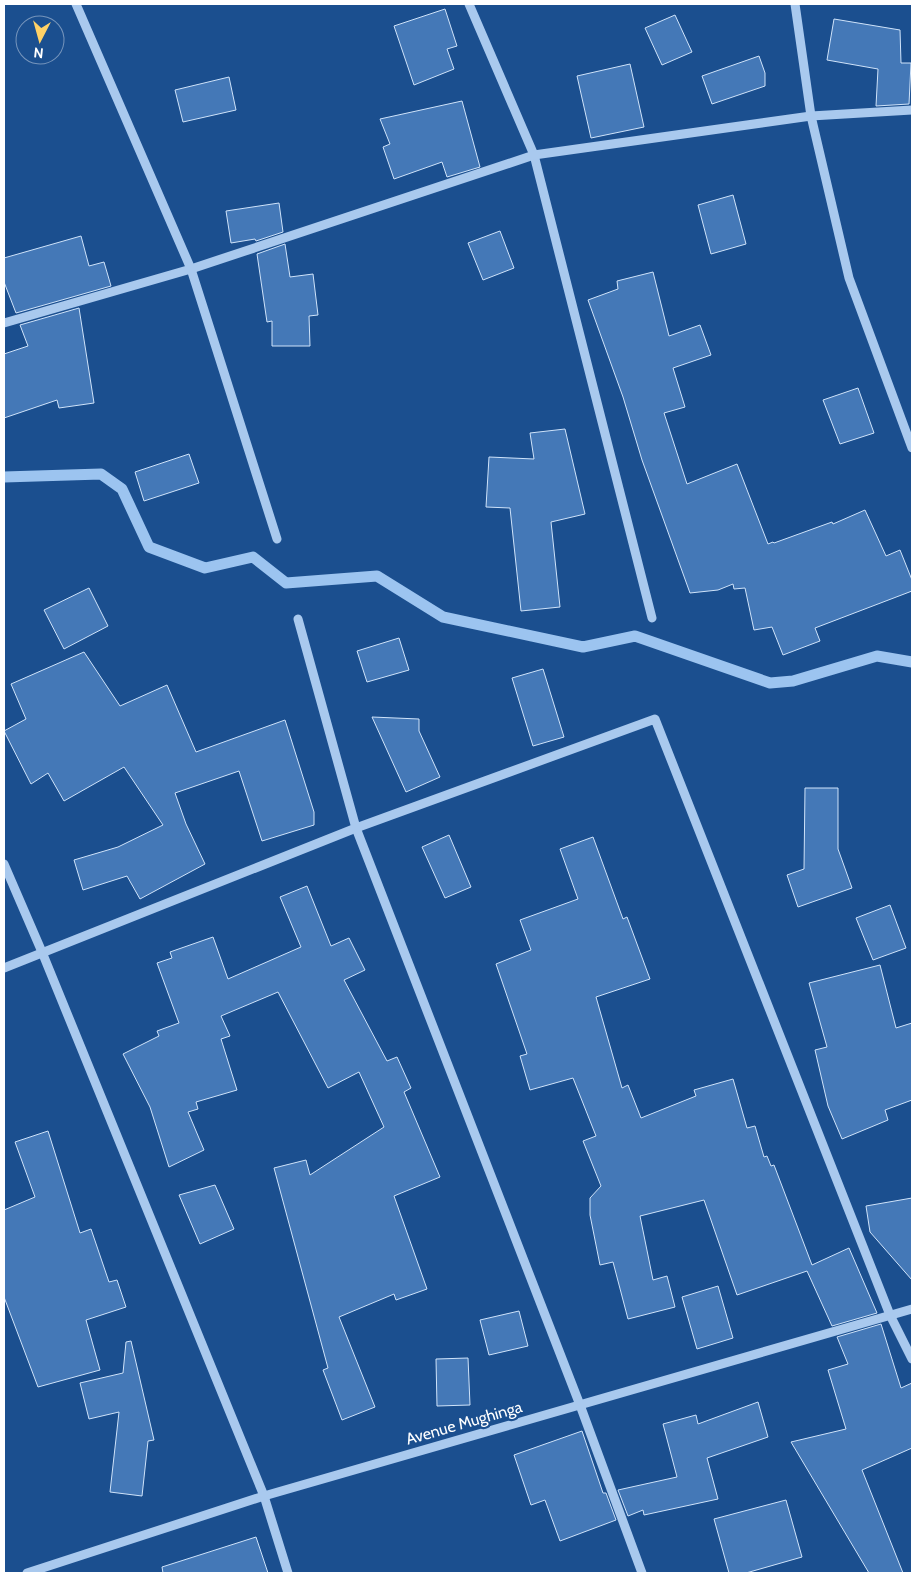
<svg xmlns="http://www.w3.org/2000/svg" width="916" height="1577" viewBox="0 0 916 1577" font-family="Cabin,sans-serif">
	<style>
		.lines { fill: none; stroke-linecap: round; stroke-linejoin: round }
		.stream { stroke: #9cc4f0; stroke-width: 11 }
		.building { fill: #4478b7; stroke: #cfe3fa }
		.minor { stroke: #a9c9ee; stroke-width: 9 }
		.labels { text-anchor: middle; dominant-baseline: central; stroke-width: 4.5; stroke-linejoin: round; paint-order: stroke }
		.street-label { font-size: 16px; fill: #fff; stroke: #1b4f8f }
	</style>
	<rect width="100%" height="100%" fill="#1b4f8f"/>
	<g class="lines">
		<path class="stream" d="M 4,477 L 101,474 L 122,489 L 149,547 L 205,568 L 253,557 L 286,583 L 377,576 L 443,617 L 583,647 L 635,636 L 770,683 L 793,681 L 877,656 L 912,662"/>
	</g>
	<g class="building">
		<path d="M 445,9 L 457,46 L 447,49 L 454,69 L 414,85 L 394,26 Z"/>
		<path d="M 675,15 L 692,52 L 662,65 L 645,28 Z"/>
		<path d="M 834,19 L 900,30 L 901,63 L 911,63 L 909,104 L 876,106 L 878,69 L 827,60 Z"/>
		<path d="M 759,56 L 765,73 L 765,86 L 712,104 L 702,76 Z"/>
		<path d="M 630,64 L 644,127 L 591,138 L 577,76 Z"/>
		<path d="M 229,77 L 236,110 L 183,122 L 175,90 Z"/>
		<path d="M 462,101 L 480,167 L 447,177 L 442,162 L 394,179 L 383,147 L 390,144 L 380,119 Z"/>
		<path d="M 733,195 L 746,244 L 711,254 L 698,205 Z"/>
		<path d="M 279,203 L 283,232 L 256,241 L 255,239 L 231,243 L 226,211 Z"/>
		<path d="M 500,231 L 514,268 L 483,280 L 468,243 Z"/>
		<path d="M 81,236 L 89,266 L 104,262 L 111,286 L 16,313 L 4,282 L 4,258 Z"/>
		<path d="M 285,244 L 290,277 L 313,274 L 318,315 L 309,316 L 310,346 L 272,346 L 272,321 L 267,322 L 257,254 Z"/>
		<path d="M 653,272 L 669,336 L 700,325 L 711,355 L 673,368 L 685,407 L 664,413 L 687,484 L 737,464 L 768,544 L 773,542 L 774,543 L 832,522 L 833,524 L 865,510 L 886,556 L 900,550 L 912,580 L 912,591 L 815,628 L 820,641 L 783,655 L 772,627 L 754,630 L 745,588 L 734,589 L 733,584 L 718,590 L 690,593 L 642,460 L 623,397 L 588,300 L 618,289 L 617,281 Z"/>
		<path d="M 79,308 L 94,403 L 59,408 L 57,400 L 4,418 L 4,354 L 28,346 L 20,325 Z"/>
		<path d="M 858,388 L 874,433 L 840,444 L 823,400 Z"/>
		<path d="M 565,429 L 585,514 L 551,522 L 560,607 L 521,611 L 510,508 L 486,507 L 489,457 L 534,459 L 530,433 Z"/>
		<path d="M 189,454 L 199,483 L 144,501 L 135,472 Z"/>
		<path d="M 89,588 L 108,626 L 64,649 L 44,610 Z"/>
		<path d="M 399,638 L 409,670 L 367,682 L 357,651 Z"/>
		<path d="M 84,652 L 120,706 L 167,685 L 196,752 L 285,720 L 314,812 L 314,825 L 262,841 L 239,771 L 175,793 L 186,824 L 205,864 L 140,899 L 127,876 L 83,890 L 74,860 L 118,847 L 163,825 L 124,767 L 64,801 L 48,773 L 31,784 L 4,731 L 26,719 L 11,684 Z"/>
		<path d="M 543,669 L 564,737 L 533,746 L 512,678 Z"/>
		<path d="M 372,717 L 419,719 L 419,731 L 440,777 L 406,792 Z"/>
		<path d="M 805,788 L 838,788 L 838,849 L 852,888 L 798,907 L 787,875 L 804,869 Z"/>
		<path d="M 449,835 L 471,887 L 445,898 L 422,847 Z"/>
		<path d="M 593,837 L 623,919 L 627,917 L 650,979 L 596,997 L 622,1088 L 628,1085 L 641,1118 L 696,1096 L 694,1090 L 733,1079 L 747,1128 L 755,1126 L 764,1157 L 767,1156 L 771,1166 L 774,1165 L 812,1265 L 849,1248 L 877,1313 L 832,1326 L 807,1271 L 737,1295 L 704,1200 L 640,1216 L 653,1280 L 667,1276 L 675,1307 L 628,1319 L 613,1262 L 600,1265 L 590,1215 L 590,1198 L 601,1186 L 583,1141 L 596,1136 L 573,1078 L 530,1090 L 520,1056 L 527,1054 L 496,964 L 531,950 L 520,920 L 578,899 L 560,849 Z"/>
		<path d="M 307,886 L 331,946 L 349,938 L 365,970 L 344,980 L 387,1061 L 397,1057 L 411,1088 L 404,1092 L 440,1177 L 394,1196 L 427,1289 L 396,1300 L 394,1294 L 339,1317 L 375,1407 L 342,1420 L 323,1370 L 328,1368 L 274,1168 L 306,1160 L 310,1175 L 384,1127 L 359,1072 L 328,1088 L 278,992 L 221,1016 L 230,1036 L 221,1039 L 237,1090 L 196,1102 L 198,1109 L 188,1112 L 204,1150 L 169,1167 L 150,1107 L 123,1054 L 159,1036 L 157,1031 L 179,1023 L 157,963 L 172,958 L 170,952 L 213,937 L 228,979 L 301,947 L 280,897 Z"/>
		<path d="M 890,905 L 906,948 L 873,960 L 856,918 Z"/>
		<path d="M 880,965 L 896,1028 L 912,1023 L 912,1100 L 885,1110 L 888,1120 L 842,1139 L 828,1106 L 815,1050 L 827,1047 L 809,983 Z"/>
		<path d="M 48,1131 L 80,1233 L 91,1229 L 109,1282 L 117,1280 L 126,1307 L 86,1320 L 100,1370 L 38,1387 L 4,1297 L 4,1210 L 35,1197 L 15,1142 Z"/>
		<path d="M 215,1185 L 234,1229 L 200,1244 L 179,1195 Z"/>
		<path d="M 912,1198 L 912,1280 L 870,1232 L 866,1206 Z"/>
		<path d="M 718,1286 L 733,1338 L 697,1349 L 682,1297 Z"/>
		<path d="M 519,1311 L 528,1346 L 489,1355 L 480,1320 Z"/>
		<path d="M 881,1324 L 901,1388 L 912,1383 L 912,1448 L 862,1470 L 903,1573 L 869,1573 L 791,1442 L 846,1429 L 828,1370 L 848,1364 L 837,1337 Z"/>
		<path d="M 131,1341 L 154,1440 L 148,1441 L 142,1496 L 110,1492 L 119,1412 L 89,1419 L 80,1383 L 123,1373 L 126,1342 Z"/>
		<path d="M 468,1358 L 470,1405 L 437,1406 L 436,1359 Z"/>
		<path d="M 758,1402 L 768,1437 L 707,1458 L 718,1499 L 644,1515 L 643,1510 L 628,1516 L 618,1490 L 677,1477 L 663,1424 L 696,1415 L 698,1424 Z"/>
		<path d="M 582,1431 L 603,1493 L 606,1493 L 616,1520 L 560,1541 L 545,1500 L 531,1505 L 514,1455 Z"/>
		<path d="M 786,1500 L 802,1557 L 746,1573 L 729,1573 L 714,1519 Z"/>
		<path d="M 256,1537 L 268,1573 L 163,1573 L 162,1567 Z"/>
	</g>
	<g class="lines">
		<g class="minor">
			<path d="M 76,4 L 191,269 L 277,539"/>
			<path d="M 469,4 L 534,155 L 652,618"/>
			<path d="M 795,4 L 811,116 L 849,278 L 912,448"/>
			<path d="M 4,323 L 191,269 L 534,155 L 811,116 L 912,110"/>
			<path d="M 298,619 L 356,828 L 580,1405 L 642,1573"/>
			<path d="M 4,864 L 42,952 L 264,1496 L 288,1573"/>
			<path d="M 4,968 L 356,828 L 655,719 L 890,1315 L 912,1359"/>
			<path d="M 27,1573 L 264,1496 L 912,1309"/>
		</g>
	</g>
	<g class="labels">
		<g class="street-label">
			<text transform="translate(464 1423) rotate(-16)">Avenue Mughinga</text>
		</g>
	</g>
	<rect width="916" height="1577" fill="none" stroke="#ffffff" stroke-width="10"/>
	<g transform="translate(40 40) rotate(186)"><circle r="24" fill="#1b4f8f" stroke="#7695bc"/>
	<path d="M0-4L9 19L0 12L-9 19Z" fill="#ffd166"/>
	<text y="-8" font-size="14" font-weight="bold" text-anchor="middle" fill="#ffffff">N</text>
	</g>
</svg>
